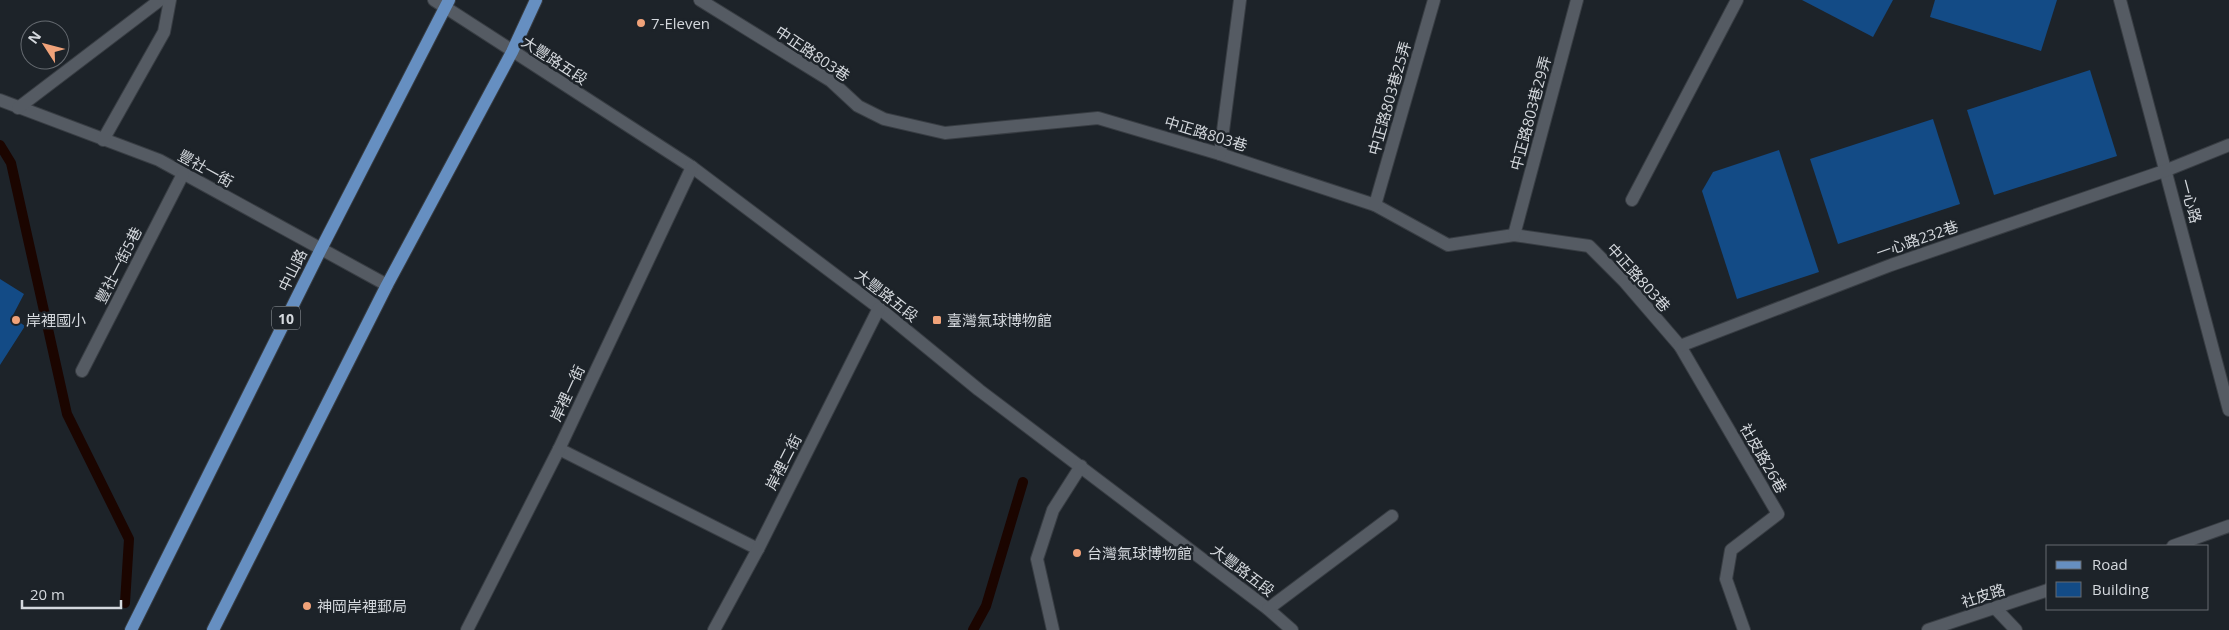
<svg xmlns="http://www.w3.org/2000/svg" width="2229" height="630" viewBox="0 0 2229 630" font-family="'Open Sans','Noto Sans TC',sans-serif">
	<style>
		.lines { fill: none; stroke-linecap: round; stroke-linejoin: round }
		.stream { stroke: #1b0500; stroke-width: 10 }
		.building { fill: #134b86 }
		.minor-casing { stroke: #383d43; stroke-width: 14 }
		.major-casing { stroke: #383d43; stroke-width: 14 }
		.minor { stroke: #555b63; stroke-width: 12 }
		.major { stroke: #668fc1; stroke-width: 12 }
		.poi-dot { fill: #f0a279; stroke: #1d2329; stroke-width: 2 }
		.labels { text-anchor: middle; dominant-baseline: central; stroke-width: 5; stroke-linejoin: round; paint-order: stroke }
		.shield { fill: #1d2329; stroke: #9da2a7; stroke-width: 1 }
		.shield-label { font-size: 14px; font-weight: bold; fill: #d4d8dd }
		.poi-label { font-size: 15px; fill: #d4d8dd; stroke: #1d2329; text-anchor: start }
		.street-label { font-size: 15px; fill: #d4d8dd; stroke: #1d2329 }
	</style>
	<rect width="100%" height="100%" fill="#1d2329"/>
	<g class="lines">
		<g class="stream">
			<path d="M 0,145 L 11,163 L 67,414 L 129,539 L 125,603"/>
			<path d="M 973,630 L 986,606 L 1023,482"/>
		</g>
	</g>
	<g class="building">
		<path d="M 1802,0 L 1893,0 L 1873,37 Z"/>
		<path d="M 1935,0 L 2057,0 L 2041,51 L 1930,17 Z"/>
		<path d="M 2090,70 L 2117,156 L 1994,195 L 1967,110 Z"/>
		<path d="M 1933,119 L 1960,204 L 1838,244 L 1810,159 Z"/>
		<path d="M 1779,150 L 1819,272 L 1737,299 L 1702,191 L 1713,172 Z"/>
		<path d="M 0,279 L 24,294 L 12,317 L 25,326 L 0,365 Z"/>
	</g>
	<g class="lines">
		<defs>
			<g id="minor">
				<path d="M 434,0 L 692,167 L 879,308 L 979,390 L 1268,609 L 1292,630"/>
				<path d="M 700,0 L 831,81 L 858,106 L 884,119 L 945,133 L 1098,118 L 1220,154 L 1375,205 L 1448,245 L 1514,235 L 1589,246 L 1624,281 L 1680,346 L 1778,514 L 1731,550 L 1726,579 L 1744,630"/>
				<path d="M 2120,0 L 2229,410"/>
				<path d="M 0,100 L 159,160 L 387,285"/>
				<path d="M 18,108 L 160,0"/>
				<path d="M 103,140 L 164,32 L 170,0"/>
				<path d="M 1220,154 L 1240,0"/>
				<path d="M 1632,200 L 1737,0"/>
				<path d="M 1375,205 L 1434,0"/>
				<path d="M 1514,235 L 1577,0"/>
				<path d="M 1680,346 L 1891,265 L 2167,170 L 2229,145"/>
				<path d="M 82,371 L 183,174"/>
				<path d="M 559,449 L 758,549"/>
				<path d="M 2173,546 L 2229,526"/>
				<path d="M 1268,609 L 1392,516"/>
				<path d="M 1996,609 L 2016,630"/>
				<path d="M 467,630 L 559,449 L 692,167"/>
				<path d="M 714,630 L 758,549 L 879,308"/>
				<path d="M 1053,630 L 1037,559 L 1053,510 L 1081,466"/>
				<path d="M 1928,630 L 2048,590"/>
			</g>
			<g id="major">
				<path d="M 131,630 L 321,249 L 449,0"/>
				<path d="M 213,630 L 387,285 L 512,52 L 536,0"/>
			</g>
		</defs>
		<use href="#minor" class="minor-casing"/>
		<use href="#major" class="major-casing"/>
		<use href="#minor" class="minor"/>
		<use href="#major" class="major"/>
	</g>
	<g class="poi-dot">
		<circle cx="641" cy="23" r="5"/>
		<circle cx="16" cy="320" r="5"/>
		<rect x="932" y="315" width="10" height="10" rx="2.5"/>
		<circle cx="1077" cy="553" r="5"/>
		<circle cx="307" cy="606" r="5"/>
	</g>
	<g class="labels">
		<rect class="shield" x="272" y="306.5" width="28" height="23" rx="4"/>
		<g class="shield-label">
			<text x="286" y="318">10</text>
		</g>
		<g class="poi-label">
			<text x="651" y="23">7-Eleven</text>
			<text x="26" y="320">岸裡國小</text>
			<text x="947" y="320">臺灣氣球博物館</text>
			<text x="1087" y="553">台灣氣球博物館</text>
			<text x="317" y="606">神岡岸裡郵局</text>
		</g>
		<g class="street-label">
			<text transform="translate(813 53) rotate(34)">中正路803巷</text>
			<text transform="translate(555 60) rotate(33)">大豐路五段</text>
			<text transform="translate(1389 98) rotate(-74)">中正路803巷25弄</text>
			<text transform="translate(1530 113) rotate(-75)">中正路803巷29弄</text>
			<text transform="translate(1206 133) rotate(17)">中正路803巷</text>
			<text transform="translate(206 168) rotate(29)">豐社一街</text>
			<text transform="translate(2191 201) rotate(75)">一心路</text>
			<text transform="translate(1917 239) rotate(-19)">一心路232巷</text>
			<text transform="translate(118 265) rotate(-63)">豐社一街5巷</text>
			<text transform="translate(292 270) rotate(-64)">中山路</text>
			<text transform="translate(1639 277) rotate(48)">中正路803巷</text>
			<text transform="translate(887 295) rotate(38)">大豐路五段</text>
			<text transform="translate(567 393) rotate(-65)">岸裡一街</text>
			<text transform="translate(1764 458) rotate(60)">社皮路26巷</text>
			<text transform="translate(783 462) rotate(-63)">岸裡二街</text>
			<text transform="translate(1243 570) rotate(37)">大豐路五段</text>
			<text transform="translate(1983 595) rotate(-18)">社皮路</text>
		</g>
	</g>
	<rect x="2046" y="545" width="162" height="65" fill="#1d2329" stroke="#666b71"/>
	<rect x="2056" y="561" width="25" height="8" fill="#668fc1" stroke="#666b71"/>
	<text x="2092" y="570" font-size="15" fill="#d4d8dd">Road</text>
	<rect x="2056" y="582" width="25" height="15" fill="#134b86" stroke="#666b71"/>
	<text x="2092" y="595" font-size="15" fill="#d4d8dd">Building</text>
	<g transform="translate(45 45) rotate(306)"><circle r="24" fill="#1d2329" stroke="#666b71"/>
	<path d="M0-4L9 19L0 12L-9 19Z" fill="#f0a279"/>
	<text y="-8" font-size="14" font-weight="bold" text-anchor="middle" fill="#d4d8dd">N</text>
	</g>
	<path d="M22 600v8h99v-8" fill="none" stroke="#d4d8dd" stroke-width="2.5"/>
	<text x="30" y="600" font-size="15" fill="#d4d8dd" stroke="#1d2329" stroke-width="4" paint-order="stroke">20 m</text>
</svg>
